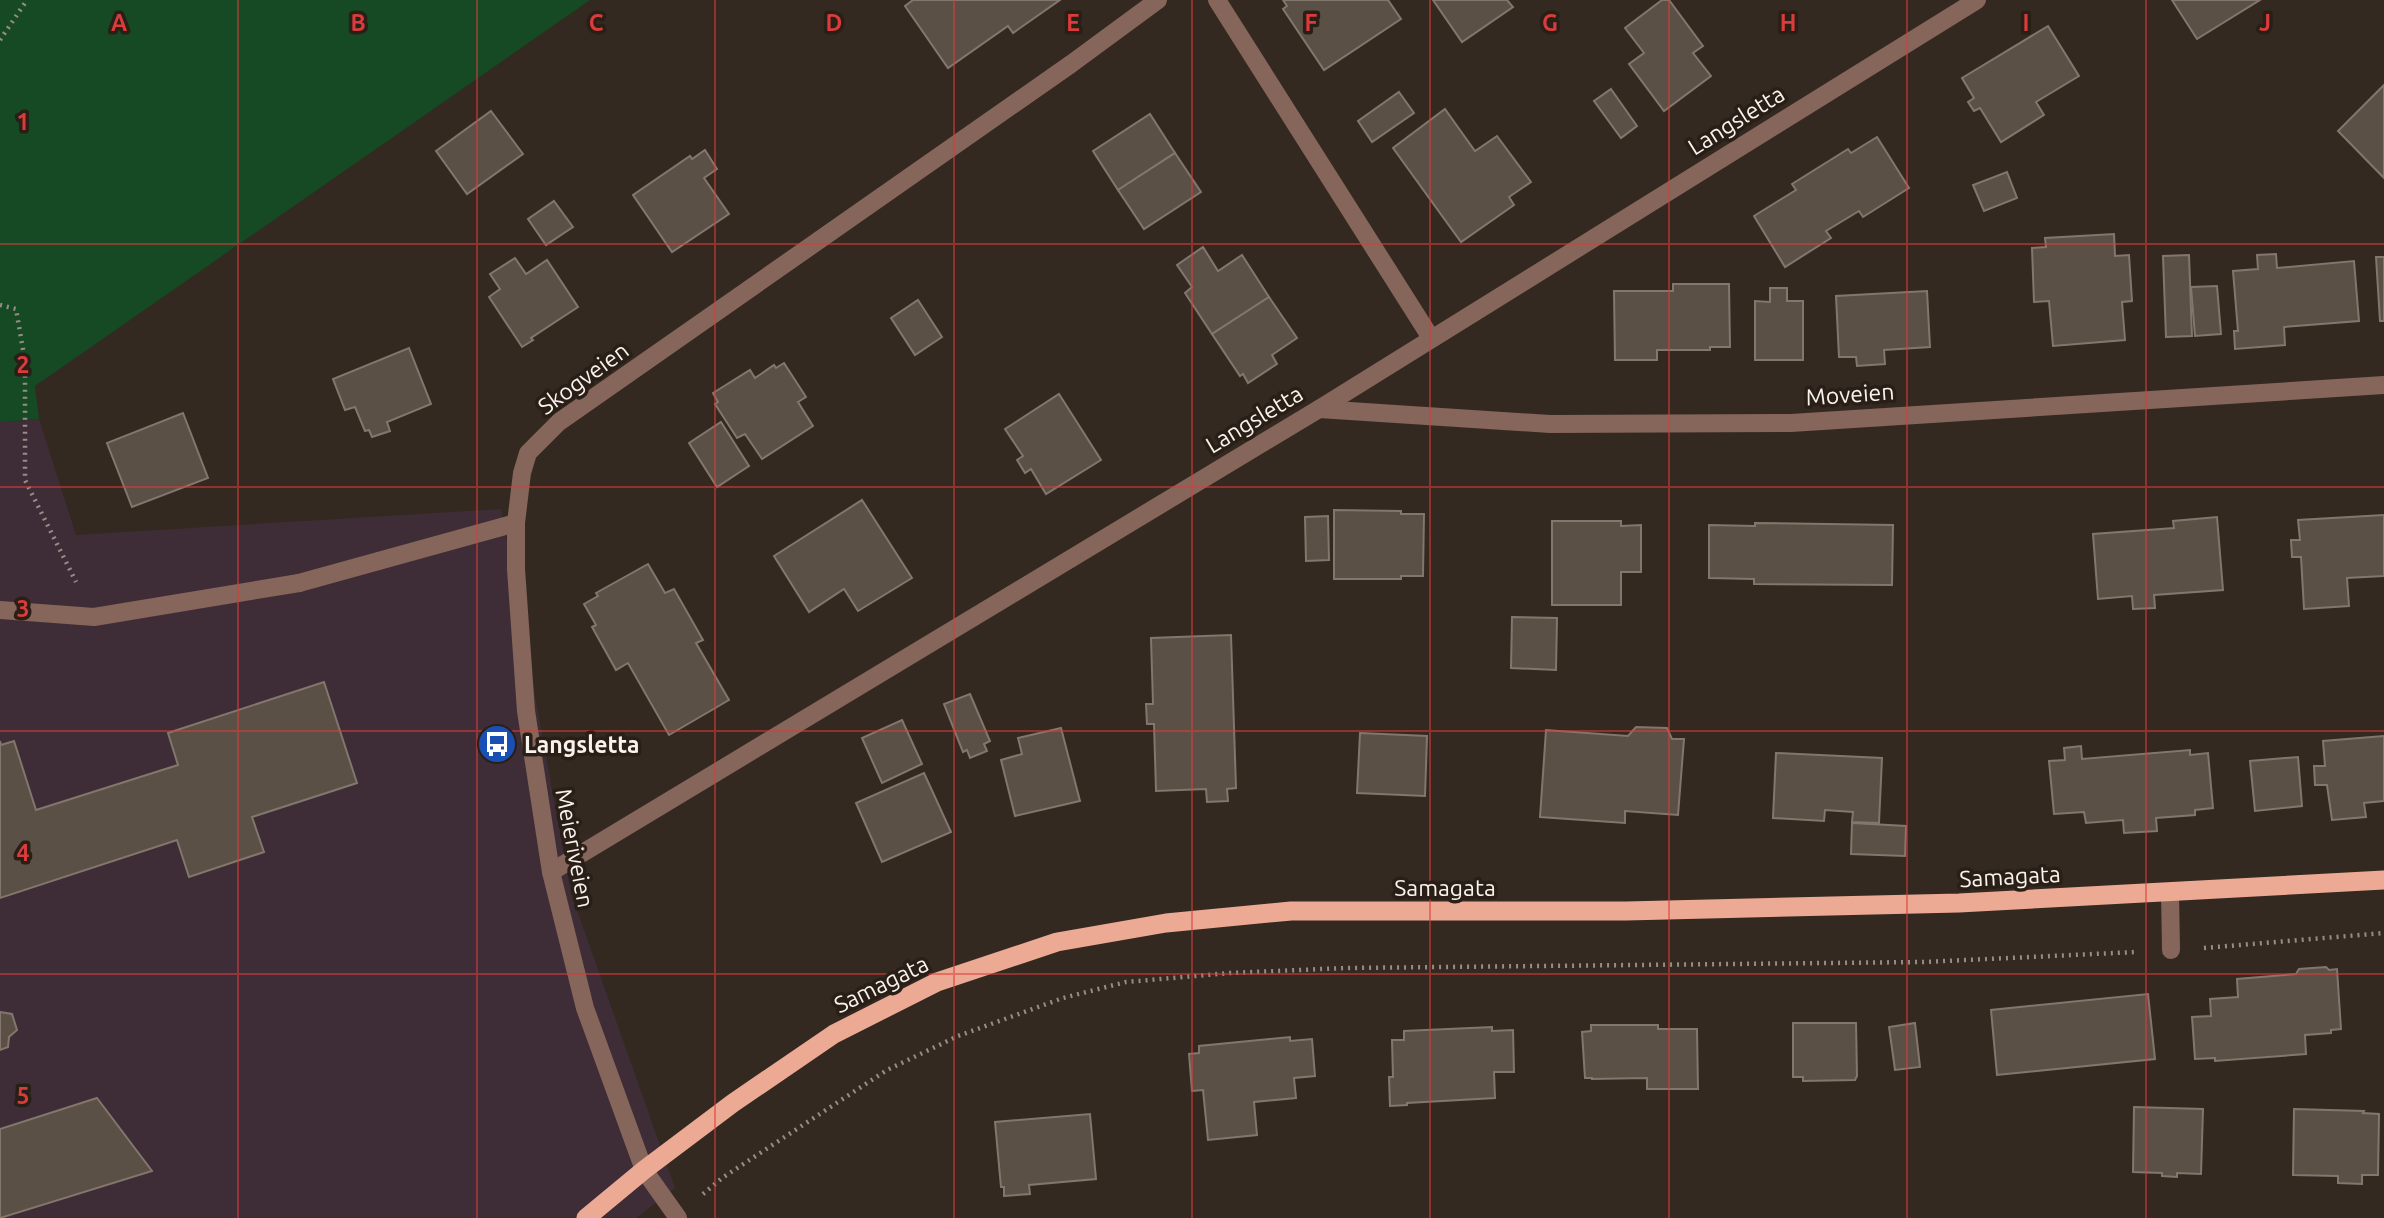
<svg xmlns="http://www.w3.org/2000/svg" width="2384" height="1218" viewBox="0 0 2384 1218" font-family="Ubuntu,sans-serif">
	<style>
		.commercial { fill: #3e2d37 }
		.green { fill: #154a24 }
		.building { fill: #5b5046; stroke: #83766c; stroke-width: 2 }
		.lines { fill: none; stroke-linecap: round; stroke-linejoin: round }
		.path { stroke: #968d86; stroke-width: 4.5; stroke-dasharray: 2 5; stroke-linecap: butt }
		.service { stroke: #86655a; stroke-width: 18 }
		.minor { stroke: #86655a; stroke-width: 18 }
		.trunk { stroke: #ecaa95; stroke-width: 19 }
		.grid { fill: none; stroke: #da3c3c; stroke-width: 2; stroke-opacity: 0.55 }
		.labels { text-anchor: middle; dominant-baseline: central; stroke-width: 7; stroke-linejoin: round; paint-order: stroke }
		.street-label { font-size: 23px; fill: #f9f2ed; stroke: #291f17 }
		.poi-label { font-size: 23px; font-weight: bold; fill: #f9f2ed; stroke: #291f17; text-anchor: start }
		.grid-label { font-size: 23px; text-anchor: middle; font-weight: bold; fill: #da3c3c; stroke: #291f17; stroke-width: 7; stroke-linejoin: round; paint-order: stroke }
	</style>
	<rect width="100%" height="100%" fill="#332920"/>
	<path class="commercial" d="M 39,419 L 76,535 L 501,509 L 571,893 L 675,1188 L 636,1218 L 0,1218 L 0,422 Z"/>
	<path class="green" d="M 0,0 L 590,0 L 35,386 L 39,419 L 0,422 Z"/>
	<g class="building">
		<path d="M 913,0 L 1060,0 L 1013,33 L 1008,26 L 948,68 L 905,6 Z"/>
		<path d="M 1283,0 L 1388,0 L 1401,19 L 1324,70 L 1283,9 L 1287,6 Z"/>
		<path d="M 1433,0 L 1507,0 L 1513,7 L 1462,42 Z"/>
		<path d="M 1662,0 L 1669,0 L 1703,46 L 1693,53 L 1711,76 L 1664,111 L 1629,64 L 1644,53 L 1625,28 Z"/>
		<path d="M 2172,0 L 2260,0 L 2197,39 Z"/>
		<path d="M 2048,26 L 2079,76 L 2036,102 L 2044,115 L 2001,142 L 1980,108 L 1974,111 L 1968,102 L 1974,98 L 1962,78 Z"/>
		<path d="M 2384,85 L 2384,178 L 2338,131 Z"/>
		<path d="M 1611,89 L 1637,126 L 1621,138 L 1594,101 Z"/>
		<path d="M 1399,92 L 1414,113 L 1372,142 L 1358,121 Z"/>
		<path d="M 1445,109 L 1475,151 L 1497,136 L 1531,182 L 1509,197 L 1514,205 L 1461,242 L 1393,148 Z"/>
		<path d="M 491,111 L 523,154 L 467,194 L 436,151 Z"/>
		<path d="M 1150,114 L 1175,153 L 1118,190 L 1093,151 Z"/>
		<path d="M 1877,137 L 1909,188 L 1863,217 L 1859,211 L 1826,231 L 1831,238 L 1785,267 L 1754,216 L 1796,190 L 1792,184 L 1848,149 L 1851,153 Z"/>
		<path d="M 705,150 L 717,169 L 704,178 L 729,214 L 672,252 L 633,195 L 690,156 L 692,159 Z"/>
		<path d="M 1175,153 L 1201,192 L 1144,229 L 1118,190 Z"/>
		<path d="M 2007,172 L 2017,198 L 1984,211 L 1973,185 Z"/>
		<path d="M 554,201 L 573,227 L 546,245 L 528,219 Z"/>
		<path d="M 2114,234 L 2115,256 L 2129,255 L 2132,301 L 2122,302 L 2125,340 L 2053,346 L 2049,301 L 2034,302 L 2032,248 L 2046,247 L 2045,238 Z"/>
		<path d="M 1203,247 L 1218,271 L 1242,255 L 1269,297 L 1212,334 L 1185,293 L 1192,287 L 1177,265 Z"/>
		<path d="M 2276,254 L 2277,268 L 2354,261 L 2359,321 L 2284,327 L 2285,345 L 2235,349 L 2234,331 L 2238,331 L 2233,271 L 2258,269 L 2257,255 Z"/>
		<path d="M 2189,255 L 2192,336 L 2166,337 L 2163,256 Z"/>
		<path d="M 2376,257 L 2384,257 L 2384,321 L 2380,321 Z"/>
		<path d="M 515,258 L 526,274 L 547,260 L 578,307 L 531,338 L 533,340 L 522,347 L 489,297 L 500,289 L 490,274 Z"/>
		<path d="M 1673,284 L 1729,284 L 1730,347 L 1710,347 L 1710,350 L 1657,350 L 1657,360 L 1615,360 L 1614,291 L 1673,291 Z"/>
		<path d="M 2217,286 L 2221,334 L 2195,336 L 2191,287 Z"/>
		<path d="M 1770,288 L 1787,288 L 1787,301 L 1803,301 L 1803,360 L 1755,360 L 1755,301 L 1770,302 Z"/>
		<path d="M 1927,291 L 1930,347 L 1884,350 L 1885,364 L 1857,366 L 1856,357 L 1839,357 L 1836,296 Z"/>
		<path d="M 1269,297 L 1297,338 L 1272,355 L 1277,364 L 1248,383 L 1243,374 L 1240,376 L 1212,334 Z"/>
		<path d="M 918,300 L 942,337 L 915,355 L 891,318 Z"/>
		<path d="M 409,348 L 431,404 L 387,422 L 390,431 L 372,437 L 369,430 L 365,431 L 355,407 L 345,410 L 333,379 Z"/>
		<path d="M 784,363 L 806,397 L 798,402 L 813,426 L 762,459 L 745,434 L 737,438 L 715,404 L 718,402 L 713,393 L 750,370 L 755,378 L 774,365 L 776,368 Z"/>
		<path d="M 1059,394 L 1101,460 L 1046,494 L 1031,469 L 1025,473 L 1017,460 L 1023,456 L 1005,429 Z"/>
		<path d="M 183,413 L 208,478 L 132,507 L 107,443 Z"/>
		<path d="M 721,422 L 749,466 L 717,487 L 689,443 Z"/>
		<path d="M 862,500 L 912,578 L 858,611 L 844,589 L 809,612 L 774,556 Z"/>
		<path d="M 1334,510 L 1401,511 L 1401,514 L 1424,514 L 1423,576 L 1401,576 L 1401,579 L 1334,579 Z"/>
		<path d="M 2384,515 L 2384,576 L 2347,578 L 2349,606 L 2304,609 L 2301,557 L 2292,557 L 2291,540 L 2300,540 L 2298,520 Z"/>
		<path d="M 1328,516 L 1329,560 L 1306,561 L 1305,517 Z"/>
		<path d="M 2217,517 L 2223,590 L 2154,595 L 2155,608 L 2133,609 L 2132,596 L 2098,599 L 2093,534 L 2174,528 L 2173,521 Z"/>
		<path d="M 1552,521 L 1621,521 L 1621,526 L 1641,525 L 1641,572 L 1621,572 L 1621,605 L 1552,605 Z"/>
		<path d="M 1755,523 L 1893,525 L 1892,585 L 1754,584 L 1754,579 L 1709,578 L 1709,525 L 1755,526 Z"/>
		<path d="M 648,564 L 665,593 L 674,589 L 703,640 L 696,643 L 729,700 L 669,735 L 628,663 L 616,670 L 592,627 L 596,625 L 584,604 L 598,596 L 596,593 Z"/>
		<path d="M 1512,617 L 1557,618 L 1556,670 L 1511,668 Z"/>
		<path d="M 1231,635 L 1236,788 L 1227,789 L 1228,801 L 1207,802 L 1206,789 L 1156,791 L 1154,724 L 1147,724 L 1146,704 L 1153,704 L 1151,638 Z"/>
		<path d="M 324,682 L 357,783 L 252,817 L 264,852 L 189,877 L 177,840 L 0,898 L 0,741 L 1,745 L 14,741 L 36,810 L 178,765 L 168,733 Z"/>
		<path d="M 970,694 L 990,741 L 984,744 L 987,751 L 970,758 L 967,750 L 963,752 L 944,704 Z"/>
		<path d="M 902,720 L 922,764 L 882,783 L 862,738 Z"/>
		<path d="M 1636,727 L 1667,728 L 1672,739 L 1684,739 L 1678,815 L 1625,811 L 1625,823 L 1540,817 L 1546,730 L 1628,736 Z"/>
		<path d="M 1061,728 L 1080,801 L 1015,816 L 1001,760 L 1022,754 L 1018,738 Z"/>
		<path d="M 1360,733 L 1427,736 L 1425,796 L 1357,793 Z"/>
		<path d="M 2384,736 L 2384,801 L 2364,803 L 2366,817 L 2332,820 L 2327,785 L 2315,785 L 2314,766 L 2325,766 L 2323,741 Z"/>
		<path d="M 2081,746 L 2082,759 L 2190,750 L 2190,755 L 2208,753 L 2213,808 L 2195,810 L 2195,815 L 2156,818 L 2157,831 L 2124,833 L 2123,820 L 2086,823 L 2084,812 L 2054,814 L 2049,761 L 2065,760 L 2064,748 Z"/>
		<path d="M 1776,753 L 1882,758 L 1879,823 L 1852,822 L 1853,812 L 1825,810 L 1824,821 L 1773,818 Z"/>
		<path d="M 2298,757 L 2302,806 L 2255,811 L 2250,761 Z"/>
		<path d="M 924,773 L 951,832 L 882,862 L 856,803 Z"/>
		<path d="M 1852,823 L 1906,826 L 1905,856 L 1851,854 Z"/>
		<path d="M 2326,967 L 2329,970 L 2337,969 L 2341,1029 L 2331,1030 L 2331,1033 L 2305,1035 L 2306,1054 L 2215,1061 L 2215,1058 L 2195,1059 L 2192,1017 L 2211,1016 L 2210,999 L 2238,997 L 2237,979 L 2296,974 L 2299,969 Z"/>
		<path d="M 2148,994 L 2155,1059 L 1997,1075 L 1991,1010 Z"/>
		<path d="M 0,1012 L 12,1014 L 17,1030 L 9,1037 L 8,1047 L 0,1050 Z"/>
		<path d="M 1793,1023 L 1856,1023 L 1857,1076 L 1855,1080 L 1803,1081 L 1803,1077 L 1793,1077 Z"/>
		<path d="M 1915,1023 L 1920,1067 L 1895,1070 L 1889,1027 Z"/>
		<path d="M 1591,1025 L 1658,1025 L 1658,1029 L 1697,1029 L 1698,1089 L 1647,1089 L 1647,1078 L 1592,1079 L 1592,1078 L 1585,1078 L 1582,1032 L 1591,1031 Z"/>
		<path d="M 1492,1027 L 1492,1031 L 1513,1030 L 1514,1072 L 1494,1072 L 1495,1098 L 1407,1103 L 1407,1105 L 1390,1106 L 1389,1077 L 1393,1077 L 1392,1040 L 1404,1040 L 1404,1031 Z"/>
		<path d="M 1290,1037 L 1290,1041 L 1312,1039 L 1315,1076 L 1294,1078 L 1296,1098 L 1254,1102 L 1257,1135 L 1208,1140 L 1203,1090 L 1192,1091 L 1189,1054 L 1199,1053 L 1199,1046 Z"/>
		<path d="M 97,1098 L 152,1171 L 0,1218 L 0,1129 Z"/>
		<path d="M 2134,1107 L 2203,1109 L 2201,1174 L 2177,1173 L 2177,1177 L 2162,1176 L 2162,1173 L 2133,1172 Z"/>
		<path d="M 2294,1109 L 2364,1111 L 2363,1113 L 2379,1114 L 2378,1175 L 2362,1175 L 2362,1184 L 2338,1183 L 2338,1176 L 2293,1175 Z"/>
		<path d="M 1090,1114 L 1096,1179 L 1029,1185 L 1030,1194 L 1004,1196 L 1004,1187 L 1001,1187 L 995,1122 Z"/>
	</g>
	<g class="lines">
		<g class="path">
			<path d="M 0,40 L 27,0"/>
			<path d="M 0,305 L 16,309 L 25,361 L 25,480 L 76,582"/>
			<path d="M 2204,948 L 2384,933"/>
			<path d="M 703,1194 L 722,1178 L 887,1070 L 958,1036 L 1063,998 L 1126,982 L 1230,973 L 1346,968 L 1924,962 L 2136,952"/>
		</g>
		<g class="service">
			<path d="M 0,610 L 94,617 L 299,583"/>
			<path d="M 2170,893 L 2171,950"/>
		</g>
		<g class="minor">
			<path d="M 1217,0 L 1431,338"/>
			<path d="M 1319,409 L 1550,424 L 1791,423 L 2384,385"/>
			<path d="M 299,583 L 516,523"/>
			<path d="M 551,872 L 1319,409 L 1977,0"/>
			<path d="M 678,1218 L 644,1170 L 585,1008 L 551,872 L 526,711 L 516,569 L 516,523 L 522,473 L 528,453 L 559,422 L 1071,64 L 1158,0"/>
		</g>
		<path class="trunk" d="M 586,1218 L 644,1170 L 733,1103 L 834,1034 L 937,982 L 1057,942 L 1166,923 L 1291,911 L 1626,911 L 1959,903 L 2384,880"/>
	</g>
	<path class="grid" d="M 238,0 L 238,1218M 477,0 L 477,1218M 715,0 L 715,1218M 954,0 L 954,1218M 1192,0 L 1192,1218M 1430,0 L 1430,1218M 1669,0 L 1669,1218M 1907,0 L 1907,1218M 2146,0 L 2146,1218M 0,244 L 2384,244M 0,487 L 2384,487M 0,731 L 2384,731M 0,974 L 2384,974"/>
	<defs>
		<symbol id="bus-disc" viewBox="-11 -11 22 22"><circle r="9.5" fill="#1a4fb4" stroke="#291f17"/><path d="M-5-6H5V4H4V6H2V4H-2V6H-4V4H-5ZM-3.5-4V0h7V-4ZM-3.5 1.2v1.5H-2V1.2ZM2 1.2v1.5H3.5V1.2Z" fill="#fff"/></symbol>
	</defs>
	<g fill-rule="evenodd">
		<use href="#bus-disc" x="475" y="722" width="44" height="44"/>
	</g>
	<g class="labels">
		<g class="street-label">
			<text transform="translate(1736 120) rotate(-32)">Langsletta</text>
			<text transform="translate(583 378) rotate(-36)">Skogveien</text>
			<text transform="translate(1850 394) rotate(-4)">Moveien</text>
			<text transform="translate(1254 419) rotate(-31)">Langsletta</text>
			<text transform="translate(575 848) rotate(79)">Meieriveien</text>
			<text transform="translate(2010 876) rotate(-3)">Samagata</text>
			<text x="1445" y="887">Samagata</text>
			<text transform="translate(881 984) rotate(-26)">Samagata</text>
		</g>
		<g class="poi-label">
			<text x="524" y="744">Langsletta</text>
		</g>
	</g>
	<g class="grid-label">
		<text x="119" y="31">A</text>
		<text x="358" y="31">B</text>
		<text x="596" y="31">C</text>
		<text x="834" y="31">D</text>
		<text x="1073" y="31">E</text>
		<text x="1311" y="31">F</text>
		<text x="1550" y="31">G</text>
		<text x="1788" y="31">H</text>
		<text x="2026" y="31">I</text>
		<text x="2265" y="31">J</text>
		<text x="23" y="130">1</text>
		<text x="23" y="373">2</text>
		<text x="23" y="617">3</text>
		<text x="23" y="861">4</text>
		<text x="23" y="1104">5</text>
	</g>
</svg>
